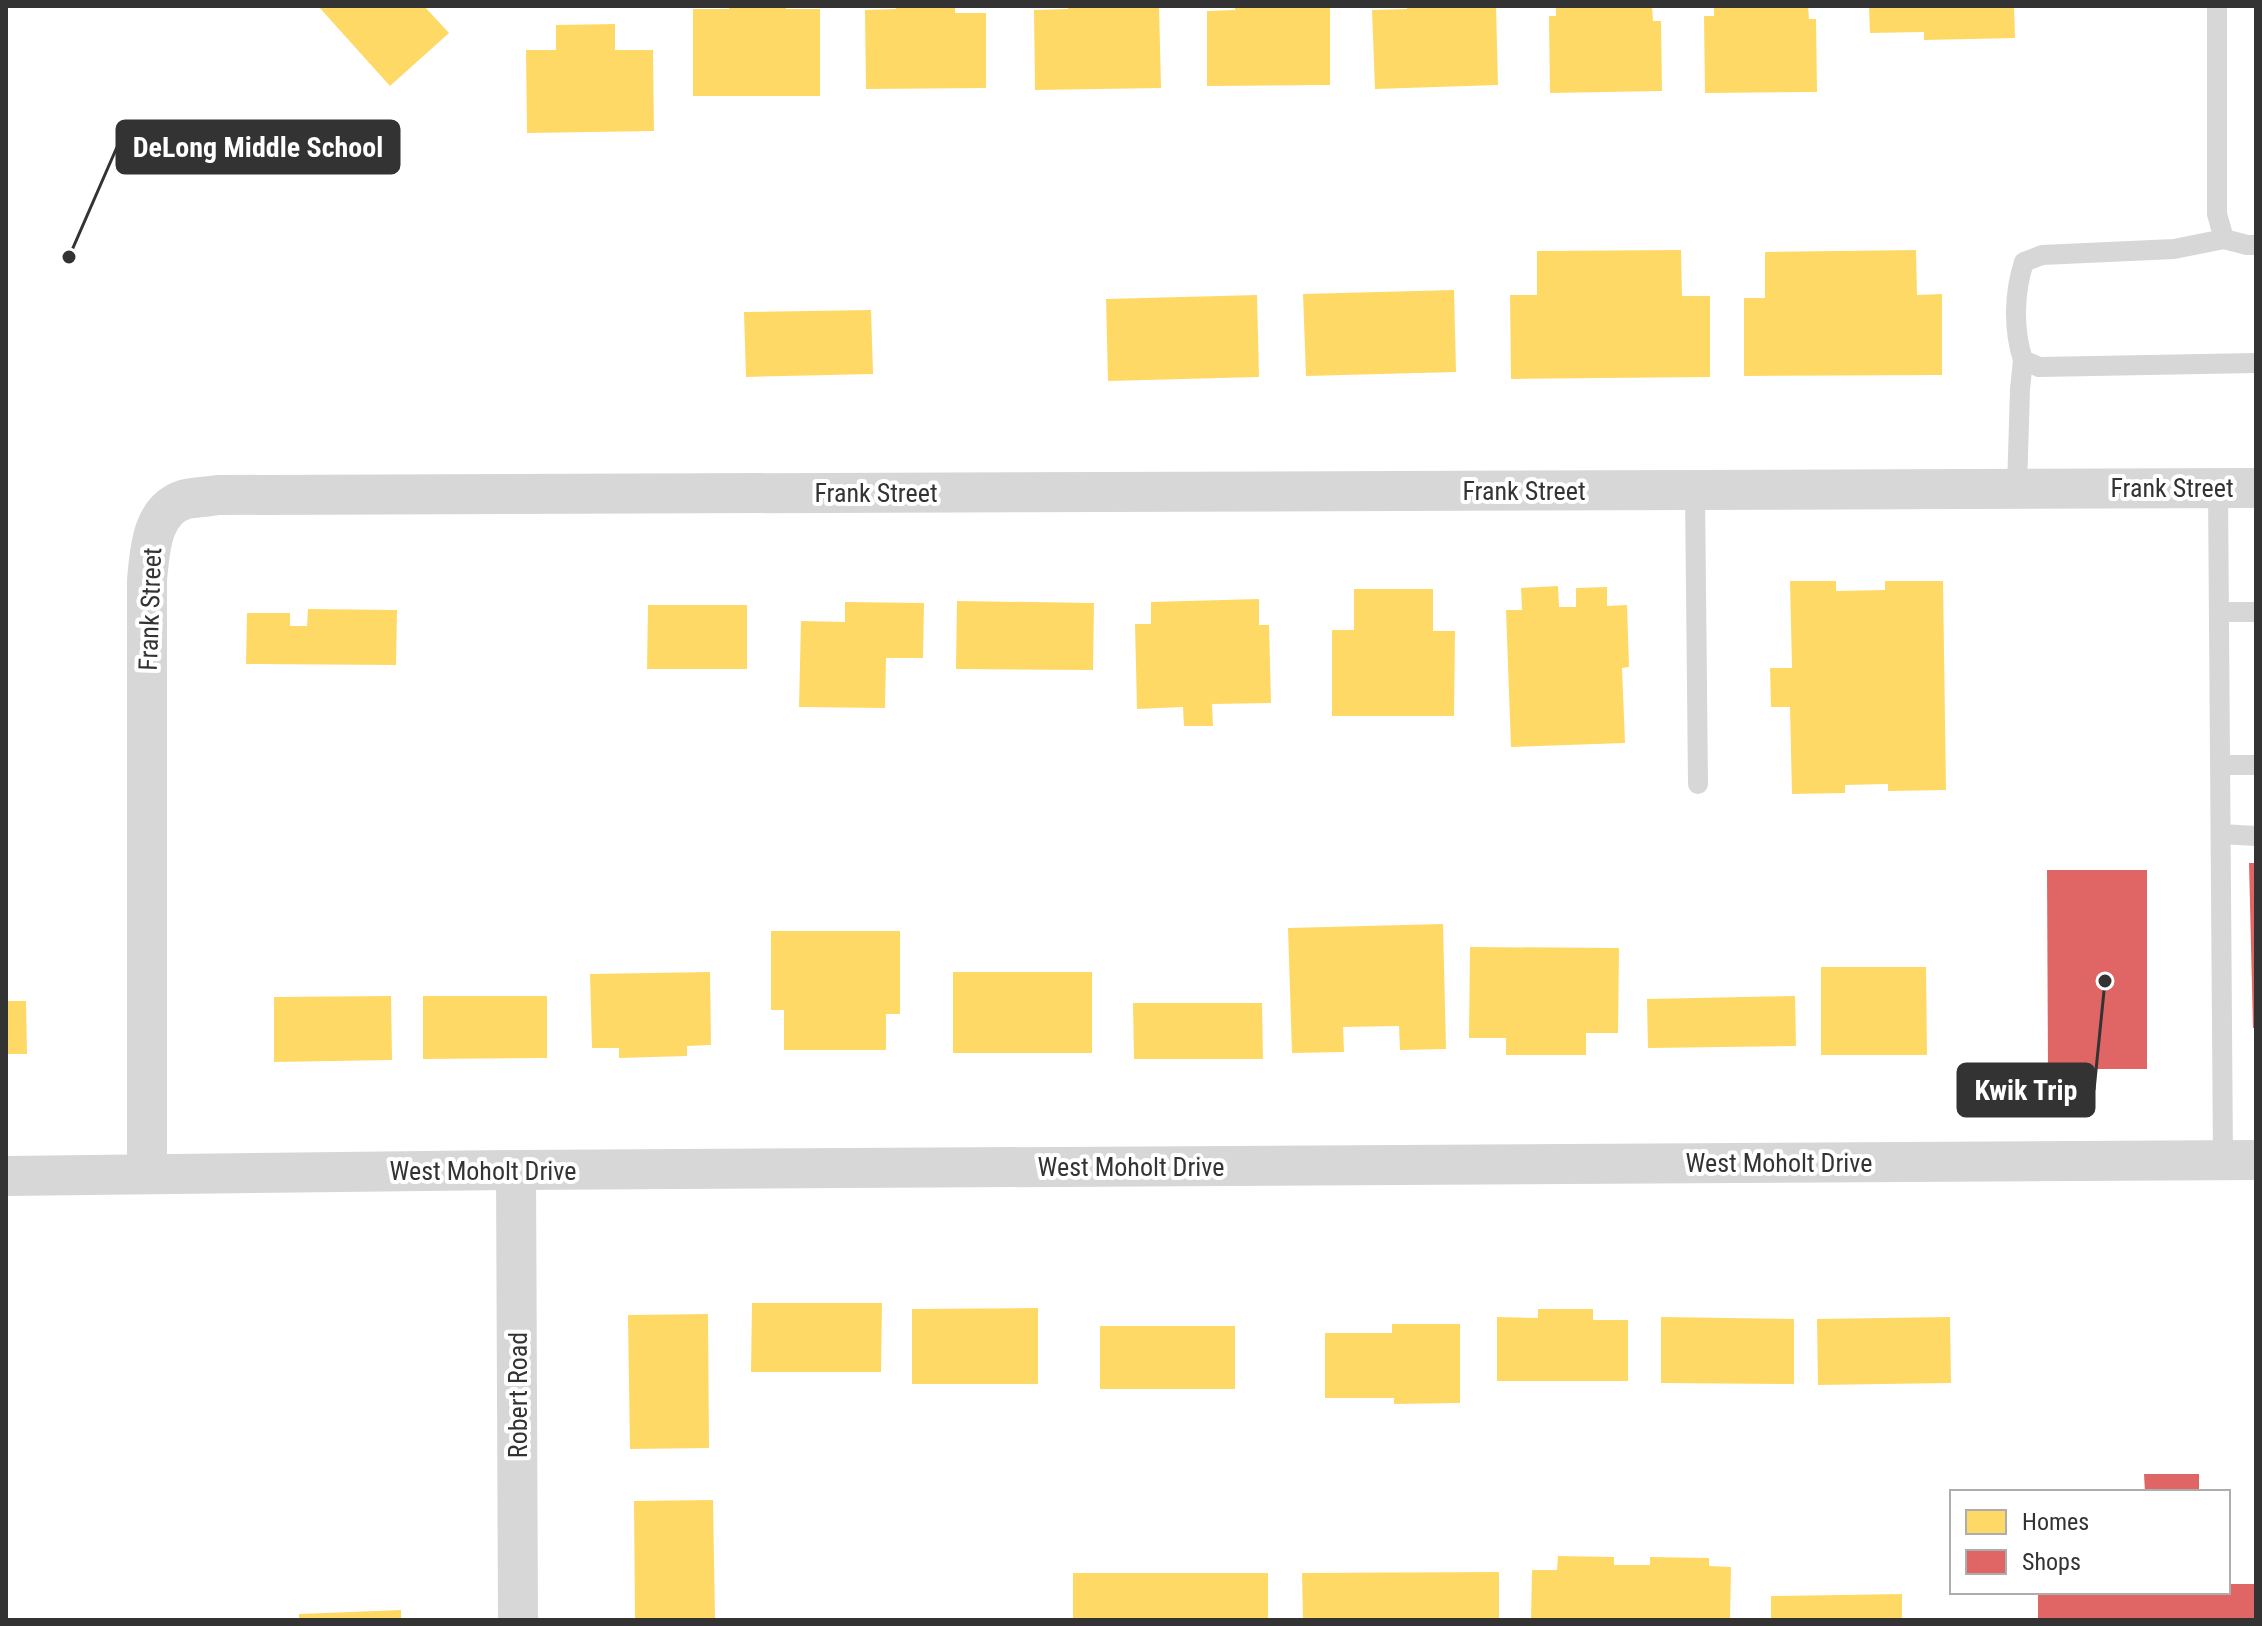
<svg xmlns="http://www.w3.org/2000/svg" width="2262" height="1626" viewBox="0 0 2262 1626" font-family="'Roboto Condensed',sans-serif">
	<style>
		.homes { fill: #ffd966 }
		.shops { fill: #e06666 }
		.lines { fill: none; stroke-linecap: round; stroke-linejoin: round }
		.lane { stroke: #d7d7d7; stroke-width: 20 }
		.street { stroke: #d7d7d7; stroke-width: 40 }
		.labels { text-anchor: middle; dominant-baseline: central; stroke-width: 8; stroke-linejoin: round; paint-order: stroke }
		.street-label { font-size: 26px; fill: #333; stroke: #fff }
		.leader { fill: none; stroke: #333; stroke-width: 3 }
		.callout-dot { fill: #333; stroke: #fff; stroke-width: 3 }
		.callout { fill: #333; stroke: #333; stroke-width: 3 }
		.callout-label { font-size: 28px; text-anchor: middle; font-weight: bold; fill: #fff }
	</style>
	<rect width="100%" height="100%" fill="#fff"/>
	<g class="homes">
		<path d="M 318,6 L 424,6 L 449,33 L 390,86 Z"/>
		<path d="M 729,6 L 786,6 L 786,9 L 820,9 L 820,96 L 693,96 L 693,9 L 729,9 Z"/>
		<path d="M 896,6 L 955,6 L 955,13 L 986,13 L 986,88 L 866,89 L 865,10 L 896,9 Z"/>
		<path d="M 1068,6 L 1159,6 L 1161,88 L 1035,90 L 1034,10 L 1068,9 Z"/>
		<path d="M 1235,6 L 1330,6 L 1330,85 L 1207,86 L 1207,11 L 1235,10 Z"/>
		<path d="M 1407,6 L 1496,6 L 1498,85 L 1375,89 L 1372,10 L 1407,9 Z"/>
		<path d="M 1556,6 L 1652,6 L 1653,21 L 1661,21 L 1662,91 L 1550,93 L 1549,16 L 1556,16 Z"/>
		<path d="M 1714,6 L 1808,6 L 1809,19 L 1816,19 L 1817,92 L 1705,93 L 1704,16 L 1714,16 Z"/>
		<path d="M 1869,6 L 2014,6 L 2015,38 L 1924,40 L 1924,32 L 1870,33 Z"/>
		<path d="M 615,24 L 615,50 L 653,50 L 654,131 L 527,133 L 526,50 L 556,50 L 556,25 Z"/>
		<path d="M 1681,250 L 1682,296 L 1710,296 L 1710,377 L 1511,379 L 1510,295 L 1537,295 L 1537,251 Z"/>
		<path d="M 1916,250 L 1917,295 L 1942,294 L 1942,375 L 1744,376 L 1744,298 L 1765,298 L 1765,252 Z"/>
		<path d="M 1454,290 L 1456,372 L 1306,376 L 1303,294 Z"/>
		<path d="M 1257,295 L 1259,377 L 1108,381 L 1106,299 Z"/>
		<path d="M 871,310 L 873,374 L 746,377 L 744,312 Z"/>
		<path d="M 1790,581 L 1836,581 L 1836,591 L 1885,590 L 1885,581 L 1943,581 L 1946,790 L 1888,791 L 1888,784 L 1845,785 L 1845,793 L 1792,794 L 1790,707 L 1771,707 L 1770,668 L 1792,668 Z"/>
		<path d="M 1558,586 L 1559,607 L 1576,607 L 1576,588 L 1607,587 L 1607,606 L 1627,605 L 1629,667 L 1622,668 L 1625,743 L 1511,747 L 1506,610 L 1522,610 L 1521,588 Z"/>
		<path d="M 1354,589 L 1433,589 L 1433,631 L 1455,631 L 1454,716 L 1332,716 L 1332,630 L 1354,630 Z"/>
		<path d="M 1259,599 L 1259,625 L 1269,625 L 1271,703 L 1212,704 L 1213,726 L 1184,726 L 1183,707 L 1137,709 L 1135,624 L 1151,624 L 1151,602 Z"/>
		<path d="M 957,601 L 1094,603 L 1093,670 L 956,669 Z"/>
		<path d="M 845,602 L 924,603 L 923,658 L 886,658 L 885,708 L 799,707 L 801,621 L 845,622 Z"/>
		<path d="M 648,605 L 747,605 L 747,669 L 647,669 Z"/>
		<path d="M 308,609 L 397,610 L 396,665 L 246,664 L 247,613 L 290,613 L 290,626 L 307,626 Z"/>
		<path d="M 1443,924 L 1446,1049 L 1400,1050 L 1399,1026 L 1343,1027 L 1344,1052 L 1292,1053 L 1288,928 Z"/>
		<path d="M 771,931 L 900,931 L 900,1014 L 886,1014 L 886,1050 L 784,1050 L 784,1010 L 771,1010 Z"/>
		<path d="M 1470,947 L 1619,948 L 1618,1033 L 1586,1033 L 1586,1055 L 1506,1055 L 1506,1038 L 1469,1038 Z"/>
		<path d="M 1821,967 L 1926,967 L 1927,1055 L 1821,1055 Z"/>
		<path d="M 710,972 L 711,1045 L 687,1046 L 687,1056 L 619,1058 L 619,1048 L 592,1048 L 590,974 Z"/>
		<rect x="953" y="972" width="139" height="81"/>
		<path d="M 391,996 L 392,1060 L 274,1062 L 274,997 Z"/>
		<path d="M 423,996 L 547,996 L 547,1058 L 423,1059 Z"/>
		<path d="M 1795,996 L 1796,1046 L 1648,1048 L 1647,999 Z"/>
		<path d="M 6,1001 L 26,1001 L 27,1054 L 6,1054 Z"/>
		<path d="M 1133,1003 L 1262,1003 L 1263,1059 L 1134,1059 Z"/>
		<path d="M 752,1303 L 882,1303 L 881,1372 L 751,1372 Z"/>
		<path d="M 1038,1308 L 1038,1384 L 912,1384 L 912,1309 Z"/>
		<path d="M 1538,1309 L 1593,1309 L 1593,1320 L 1628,1320 L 1628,1381 L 1497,1381 L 1497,1317 L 1538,1318 Z"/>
		<path d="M 708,1314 L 709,1448 L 630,1449 L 628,1315 Z"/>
		<path d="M 1661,1317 L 1794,1319 L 1794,1384 L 1661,1383 Z"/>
		<path d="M 1950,1317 L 1951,1383 L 1818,1385 L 1817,1319 Z"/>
		<path d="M 1392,1324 L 1460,1324 L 1460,1403 L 1394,1404 L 1394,1398 L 1325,1398 L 1325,1333 L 1392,1333 Z"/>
		<rect x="1100" y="1326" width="135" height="63"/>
		<path d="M 713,1500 L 715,1620 L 635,1620 L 634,1501 Z"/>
		<path d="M 1558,1556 L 1614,1557 L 1614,1565 L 1650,1565 L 1650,1557 L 1709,1558 L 1709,1566 L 1731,1567 L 1730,1620 L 1531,1620 L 1532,1570 L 1557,1570 Z"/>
		<path d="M 1499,1572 L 1499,1620 L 1303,1620 L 1302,1573 Z"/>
		<rect x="1073" y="1573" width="195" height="47"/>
		<path d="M 1902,1594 L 1902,1620 L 1771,1620 L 1771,1596 Z"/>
		<path d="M 401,1610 L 401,1620 L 299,1620 L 299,1614 Z"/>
	</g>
	<g class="shops">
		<path d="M 2249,863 L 2256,863 L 2256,1028 L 2253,1028 Z"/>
		<path d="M 2047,870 L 2147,870 L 2147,1069 L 2048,1069 Z"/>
		<path d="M 2144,1474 L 2199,1474 L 2199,1492 L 2145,1492 Z"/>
		<path d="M 2228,1584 L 2256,1584 L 2256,1620 L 2038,1620 L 2038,1592 L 2228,1592 Z"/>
	</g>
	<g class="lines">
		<g class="lane">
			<path d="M 2217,6 L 2217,214 L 2224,239 L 2247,245 L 2256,245"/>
			<path d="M 2224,239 L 2174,249 L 2042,255 L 2024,262 C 2014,293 2013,329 2023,360 L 2039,367 L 2256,363"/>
			<path d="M 2017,488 L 2020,389 L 2023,360"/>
			<path d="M 2218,488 L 2223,1160"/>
			<path d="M 1695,491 L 1698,784"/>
			<path d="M 2219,612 L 2256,612"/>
			<path d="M 2220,765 L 2256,765"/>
			<path d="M 2221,834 L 2256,836"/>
		</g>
		<g class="street">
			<path d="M 516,1170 L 518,1620"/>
			<path d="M 147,1173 L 147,580 C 150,550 151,509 186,499 C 196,497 207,497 218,495 L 2256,488"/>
			<path d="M 6,1176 L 516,1170 L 2256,1160"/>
		</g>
	</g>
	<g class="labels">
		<g class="street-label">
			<text x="2172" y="488">Frank Street</text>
			<text x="1524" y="491">Frank Street</text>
			<text x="876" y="493">Frank Street</text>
			<text transform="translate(150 609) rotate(-88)">Frank Street</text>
			<text x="1779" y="1163">West Moholt Drive</text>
			<text x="1131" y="1167">West Moholt Drive</text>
			<text x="483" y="1171">West Moholt Drive</text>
			<text transform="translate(518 1395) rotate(-90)">Robert Road</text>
		</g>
	</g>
	<path class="leader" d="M69 257L117 147M2105 981L2094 1090"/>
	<g class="callout-dot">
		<circle cx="69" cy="257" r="8"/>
		<circle cx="2105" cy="981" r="8"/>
	</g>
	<g class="callout">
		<rect x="117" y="121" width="282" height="52" rx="8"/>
		<rect x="1958" y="1064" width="136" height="52" rx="8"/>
	</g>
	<g class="callout-label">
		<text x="258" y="157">DeLong Middle School</text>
		<text x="2026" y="1100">Kwik Trip</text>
	</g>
	<rect width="2262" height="1626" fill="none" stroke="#333333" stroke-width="16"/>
	<rect x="1950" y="1490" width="280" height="104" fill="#ffffff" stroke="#adadad" stroke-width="2"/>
	<rect x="1966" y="1510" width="40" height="24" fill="#ffd966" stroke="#adadad" stroke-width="2"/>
	<text x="2022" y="1530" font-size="24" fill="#333333">Homes</text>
	<rect x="1966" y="1550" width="40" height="24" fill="#e06666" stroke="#adadad" stroke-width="2"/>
	<text x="2022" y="1570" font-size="24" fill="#333333">Shops</text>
</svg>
